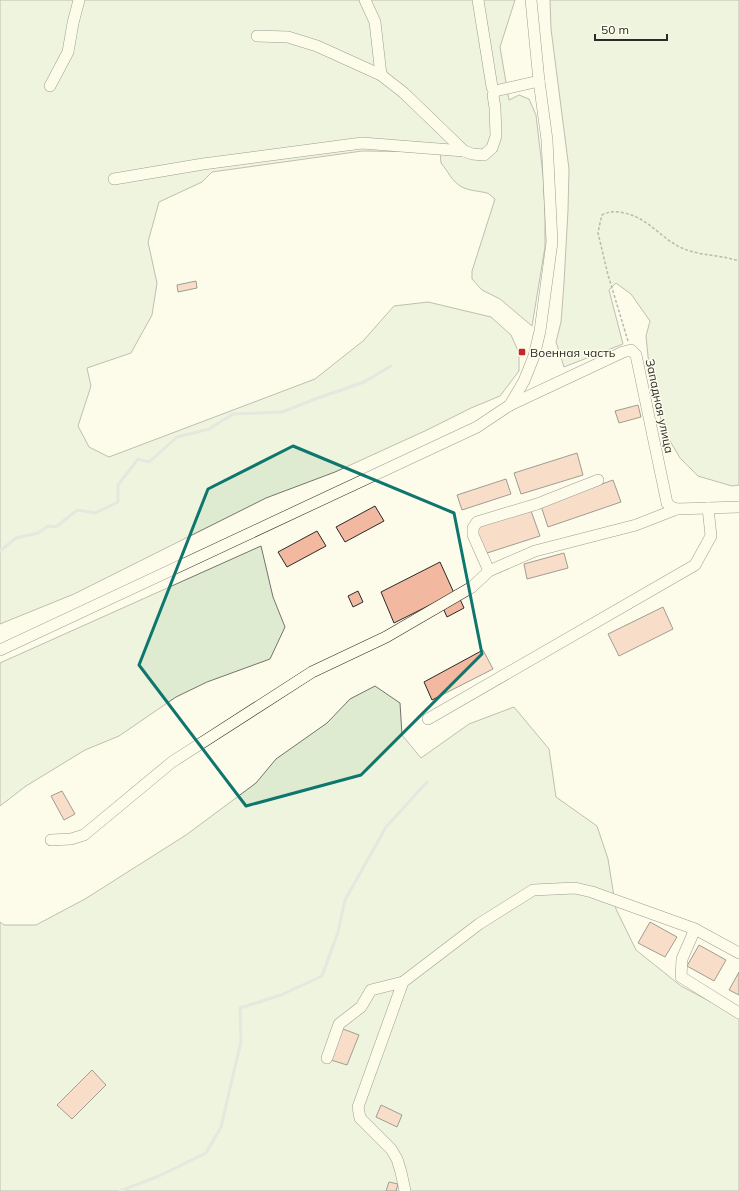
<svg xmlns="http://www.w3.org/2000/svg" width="739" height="1191" viewBox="0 0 739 1191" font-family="Mulish,sans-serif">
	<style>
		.green { fill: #deebd1; stroke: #74746e }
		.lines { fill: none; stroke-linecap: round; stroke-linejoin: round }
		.stream { stroke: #c7d0d0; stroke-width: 3 }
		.building { fill: #f2b8a0; stroke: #2b2b2b }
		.minor-casing { stroke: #2b2b2b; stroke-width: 12 }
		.path { stroke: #6a6964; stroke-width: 1.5; stroke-dasharray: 3 2; stroke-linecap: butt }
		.minor { stroke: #fdfbea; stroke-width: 11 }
		.marked { fill: none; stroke: #0f766e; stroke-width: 3; stroke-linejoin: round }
		.poi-dot { fill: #c62828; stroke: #fdfbea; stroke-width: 1.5 }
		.labels { text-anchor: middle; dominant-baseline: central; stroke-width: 3; stroke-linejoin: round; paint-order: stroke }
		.poi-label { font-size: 12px; fill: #2b2b2b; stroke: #fdfbea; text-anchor: start }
		.street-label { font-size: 12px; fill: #2b2b2b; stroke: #fdfbea }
	</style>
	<rect width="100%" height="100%" fill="#fdfbea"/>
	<g class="green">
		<path d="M 0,0 L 515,0 L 500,47 L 509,100 L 519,95 L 529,99 L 536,115 L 543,175 L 545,215 L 545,247 L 532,326 L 500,299 L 482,290 L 472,279 L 472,271 L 495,199 C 492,197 490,194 487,193 C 479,191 470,191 462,187 C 452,182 448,171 441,163 L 440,152 L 362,151 L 212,172 L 202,182 L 159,202 L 148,242 L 157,283 L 152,315 L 131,353 L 87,368 L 91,386 L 78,426 L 89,447 L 109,457 L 315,379 L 363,341 L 394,306 L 428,302 L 491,317 L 511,335 L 519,353 L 519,371 L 500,396 L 471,408 L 427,430 L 335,472 L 266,498 L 74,594 L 0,624 Z"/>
		<path d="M 550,0 L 739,0 L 739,485 L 732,486 L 698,476 L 680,458 L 663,429 L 649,366 L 646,336 L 650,321 L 631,294 L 616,283 L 609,290 L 623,344 L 564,367 L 556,342 L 561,322 L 564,283 L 568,210 L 569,169 L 551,29 Z"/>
		<path d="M 261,546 L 273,597 L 285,627 L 270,659 L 207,682 L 176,697 L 119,736 L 85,750 L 26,786 L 0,806 L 0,663 Z"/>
		<path d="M 375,686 L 400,703 L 402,735 L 421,758 L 469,724 L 514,707 L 549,749 L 556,797 L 597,826 L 608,859 L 616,909 L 636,950 L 681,986 L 739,1017 L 739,1191 L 0,1191 L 0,922 L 4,925 L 36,925 L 85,899 L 186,835 L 256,783 L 276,759 L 327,723 L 350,699 Z"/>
	</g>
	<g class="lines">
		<g class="stream">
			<path d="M 0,551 L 16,538 L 38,533 L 48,526 L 56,527 L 77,510 L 95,513 L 118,502 L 118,485 L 138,459 L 149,462 L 177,437 L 209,429 L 233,414 L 282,412 L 318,398 L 364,382 L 391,366"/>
			<path d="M 120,1191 L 159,1176 L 206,1153 L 221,1127 L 234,1071 L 241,1042 L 240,1008 L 281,995 L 322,976 L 338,932 L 345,900 L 386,827 L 427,782"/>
		</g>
	</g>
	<g class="building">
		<path d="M 196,281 L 197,288 L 178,292 L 177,285 Z"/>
		<path d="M 638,405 L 641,417 L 619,423 L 615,411 Z"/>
		<path d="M 577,453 L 583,475 L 521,494 L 514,473 Z"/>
		<path d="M 506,479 L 511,494 L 462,510 L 457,495 Z"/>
		<path d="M 613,480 L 621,502 L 548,527 L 541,506 Z"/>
		<path d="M 375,506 L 384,521 L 345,542 L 336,527 Z"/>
		<path d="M 530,508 L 540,536 L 484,554 L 476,527 Z"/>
		<path d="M 317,531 L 326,546 L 287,567 L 278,552 Z"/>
		<path d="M 564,553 L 568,568 L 527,579 L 524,564 Z"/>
		<path d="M 440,562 L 454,593 L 394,623 L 381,592 Z"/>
		<path d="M 358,591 L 363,602 L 353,607 L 348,596 Z"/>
		<path d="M 460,599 L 464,608 L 447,617 L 443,608 Z"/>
		<path d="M 663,607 L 673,629 L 619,656 L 608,634 Z"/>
		<path d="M 483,650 L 493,669 L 432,700 L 424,682 Z"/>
		<path d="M 62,791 L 75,814 L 64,820 L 51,796 Z"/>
		<path d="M 650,922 L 677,937 L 665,957 L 638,943 Z"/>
		<path d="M 699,945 L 726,960 L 714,981 L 687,966 Z"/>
		<path d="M 739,972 L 739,995 L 729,990 Z"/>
		<path d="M 343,1029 L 359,1035 L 347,1065 L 331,1060 Z"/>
		<path d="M 92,1070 L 106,1085 L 72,1119 L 57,1105 Z"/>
		<path d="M 381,1105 L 402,1115 L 397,1127 L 376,1117 Z"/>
		<path d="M 389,1182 L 398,1184 L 396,1191 L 386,1191 Z"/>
	</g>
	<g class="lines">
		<defs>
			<g id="minor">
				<path d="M 365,0 L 375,22 L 381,75"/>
				<path d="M 478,0 L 492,87 L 495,91 L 539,81"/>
				<path d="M 257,36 L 288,37 L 317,46 L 381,75 L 404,93 L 464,151 L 472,154 L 484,155 L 492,148 L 496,136 L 495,108 L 493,95 L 495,91"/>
				<path d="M 50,86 L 68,52 L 73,23 L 79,0"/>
				<path d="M 114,179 L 203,164 L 362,143 L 464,151"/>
				<path d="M 510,405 L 623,352 L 631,350 L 636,355 L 667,503 L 671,507 L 677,509 L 739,507"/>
				<path d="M 489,571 L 473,535 L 473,528 L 477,522 L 537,504 L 598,480"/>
				<path d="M 0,650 L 477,427 L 510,405 L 524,381 L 534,356 L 540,331 L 552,242 L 547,140 L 539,81 L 531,0"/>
				<path d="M 428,719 L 695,565 L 711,536 L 708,508"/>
				<path d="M 51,840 L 71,839 L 84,835 L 172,762 L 312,672 L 386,637 L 472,587 L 489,571 L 535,551 L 636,525 L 677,509"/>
				<path d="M 695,929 L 682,959 L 681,977 L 739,1013"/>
				<path d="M 327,1058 L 339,1024 L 361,1007 L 371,990 L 403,982"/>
				<path d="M 405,1191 L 401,1172 L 397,1159 L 391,1149 L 360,1118 L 358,1107 L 403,982 L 479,924 L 533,890 L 575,888 L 592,892 L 695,929 L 739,953"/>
			</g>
		</defs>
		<use href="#minor" class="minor-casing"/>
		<path class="path" d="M 628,341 L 608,275 L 598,233 L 600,223 L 602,215 C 610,211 616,211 624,213 C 651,218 664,244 690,251 C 696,253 703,254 709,255 C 719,256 729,258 739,261"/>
		<use href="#minor" class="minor"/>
	</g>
	<path d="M0 0H739V1191H0ZM 293,446 L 454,513 L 482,654 L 361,775 L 246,806 L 139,665 L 208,489 Z" fill="#fdfbea" fill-opacity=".55" fill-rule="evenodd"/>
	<path class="marked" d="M 293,446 L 454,513 L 482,654 L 361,775 L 246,806 L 139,665 L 208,489 Z"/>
	<rect class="poi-dot" x="518" y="348" width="8" height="8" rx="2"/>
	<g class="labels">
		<g class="poi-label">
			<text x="530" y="352">Военная часть</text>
		</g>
		<g class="street-label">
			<text transform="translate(660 406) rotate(78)">Западная улица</text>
		</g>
	</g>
	<path d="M595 34v6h72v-6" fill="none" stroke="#2b2b2b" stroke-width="2"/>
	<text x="601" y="34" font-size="12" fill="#2b2b2b" stroke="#fdfbea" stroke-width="3" paint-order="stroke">50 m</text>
</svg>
